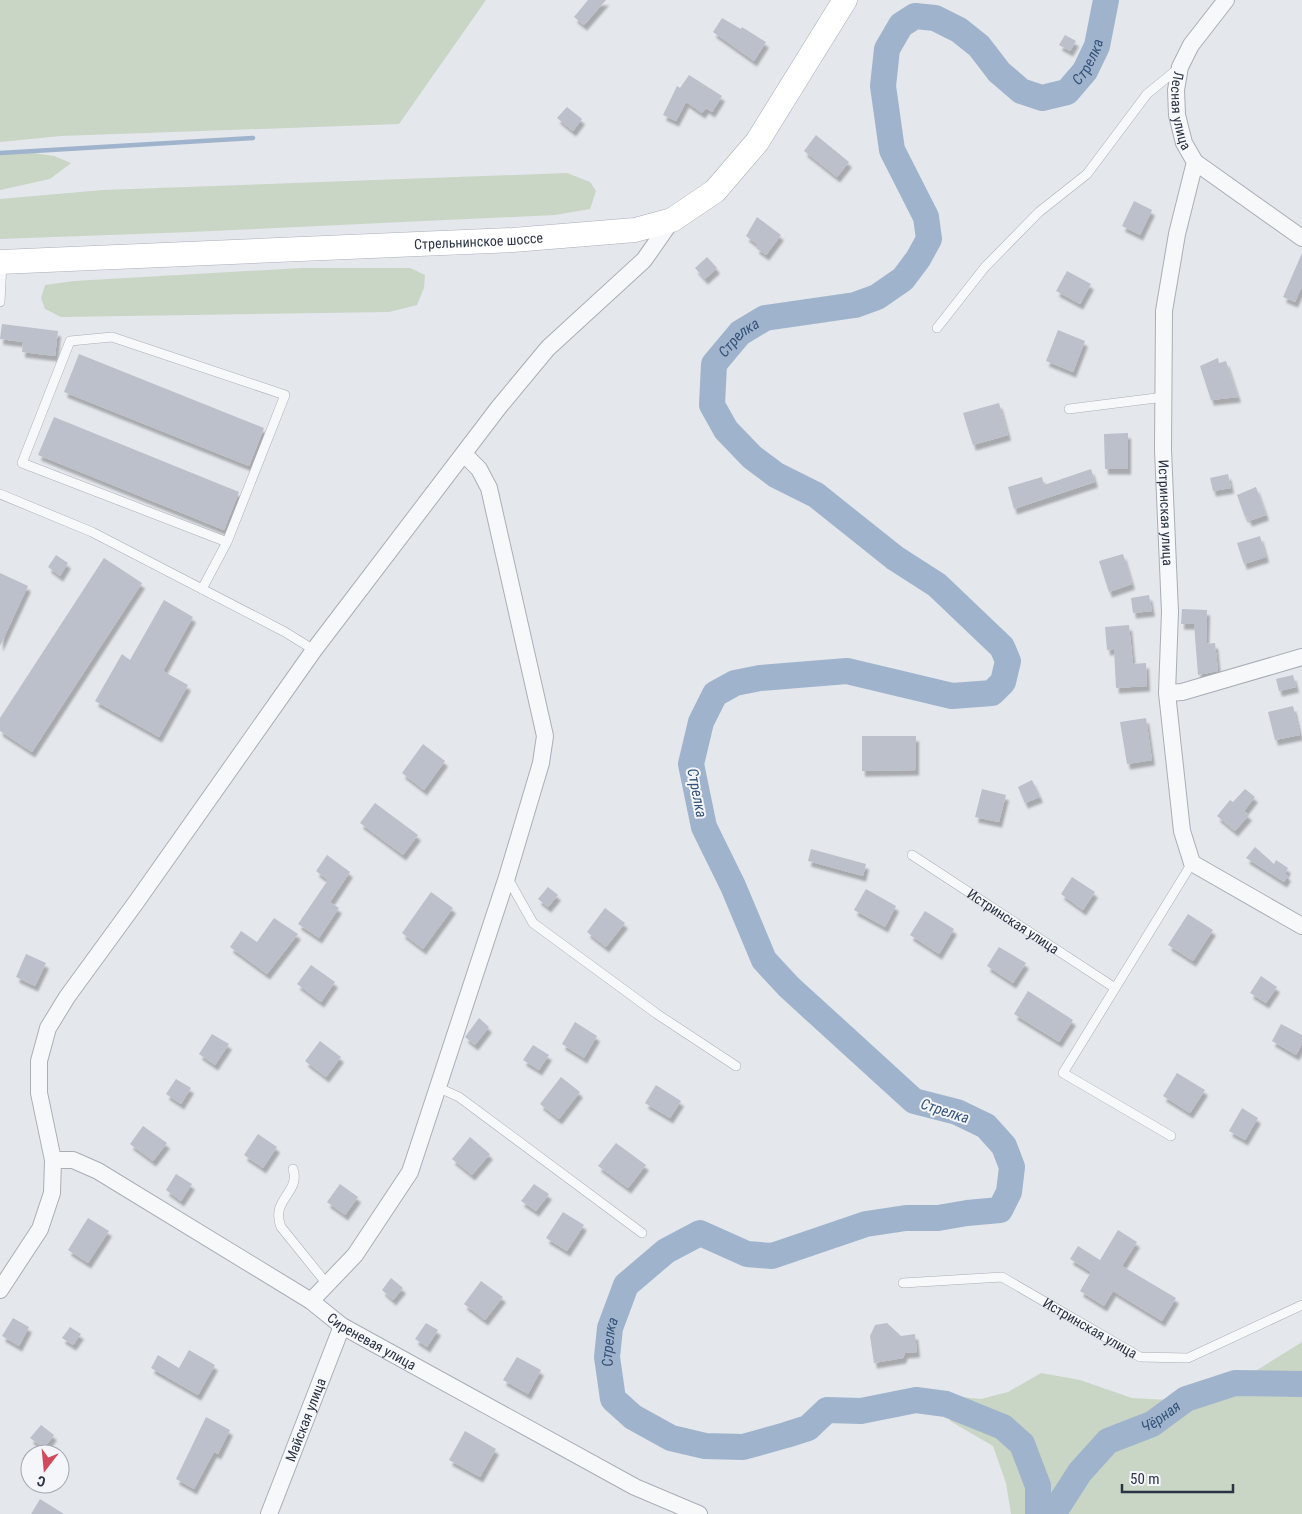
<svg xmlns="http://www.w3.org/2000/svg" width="1302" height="1514" viewBox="0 0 1302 1514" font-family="'Roboto Condensed',sans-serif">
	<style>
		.green { fill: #c9d6c5 }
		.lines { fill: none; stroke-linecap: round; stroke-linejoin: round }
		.stream { stroke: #9fb4cc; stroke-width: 4.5 }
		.river { stroke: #9fb4cc; stroke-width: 26 }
		.building { fill: #bbc0ca; filter: url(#shadow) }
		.lane-casing { stroke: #a9aeb7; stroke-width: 10 }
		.street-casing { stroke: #a9aeb7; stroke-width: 18 }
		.secondary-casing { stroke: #a9aeb7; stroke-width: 25 }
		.lane { stroke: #f7f8fa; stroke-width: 9 }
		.street { stroke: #f7f8fa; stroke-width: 16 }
		.secondary { stroke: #fff; stroke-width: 24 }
		.labels { text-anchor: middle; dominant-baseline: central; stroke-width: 4; stroke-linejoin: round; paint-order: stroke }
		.street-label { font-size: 14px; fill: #2b3445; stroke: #f4f6f9 }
		.water-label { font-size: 15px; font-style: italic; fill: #34527a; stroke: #f4f6f9 }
	</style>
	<defs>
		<filter id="shadow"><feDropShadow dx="3" dy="5.5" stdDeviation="1" flood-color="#0004"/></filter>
	</defs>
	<rect width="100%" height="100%" fill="#e4e7ec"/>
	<g class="green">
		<path d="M 0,0 L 486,0 L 399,124 L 61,136 L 0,142 Z"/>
		<path d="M 27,152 L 54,156 L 71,163 L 50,179 L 0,190 L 0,153 Z"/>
		<path d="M 567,173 L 590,182 L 596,191 L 590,209 L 555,215 L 191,232 L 0,239 L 0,199 L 103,190 Z"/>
		<path d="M 302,268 L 410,268 L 425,275 L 424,288 L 417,305 L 389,312 L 61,317 L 45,309 L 41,298 L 45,285 L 74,281 Z"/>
		<path d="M 1302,1342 L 1302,1514 L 1011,1514 L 1006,1483 L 993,1446 L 950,1421 L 951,1396 L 981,1399 L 1008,1392 L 1041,1373 L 1080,1380 L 1132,1398 L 1186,1401 L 1230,1387 Z"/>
	</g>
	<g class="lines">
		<path class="stream" d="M 0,153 L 253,138"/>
		<g class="river">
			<path id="s1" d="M 1038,1514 L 1038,1486 L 1022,1444 L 1003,1427 L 946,1404 L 916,1400 L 861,1411 L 827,1410 L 808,1428 L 786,1435 L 743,1447 L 705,1446 L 671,1438 L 633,1417 L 613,1399 L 607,1357 L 610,1328 L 626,1285 L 666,1251 L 700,1233 L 747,1254 L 772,1256 L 866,1224 L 906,1218 L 938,1218 L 967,1213 L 1000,1210 L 1009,1192 L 1012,1167 L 1004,1146 L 986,1126 L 957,1112 L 914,1101 L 789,987 L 764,960 L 733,886 L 704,827 L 691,764 L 701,722 L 715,694 L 735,683 L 760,678 L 847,671 L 952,696 L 992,693 L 1003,682 L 1008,661 L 1002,647 L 937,585 L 895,558 L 816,495 L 776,475 L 752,457 L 726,430 L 712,405 L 714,364 L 740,333 L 765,318 L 855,305 L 877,297 L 903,279 L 918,259 L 929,239 L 926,217 L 892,150 L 883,86 L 887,49 L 901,25 L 915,16 L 935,18 L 959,30 L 979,46 L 999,72 L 1021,91 L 1042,98 L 1067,92 L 1085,71 L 1097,46 L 1106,0"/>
			<path id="s2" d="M 1053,1514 L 1080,1472 L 1108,1441 L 1152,1424 L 1186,1399 L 1235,1383 L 1302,1384"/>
		</g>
	</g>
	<g class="building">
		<path d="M 588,0 L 606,0 L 584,25 L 574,17 Z"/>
		<path d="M 722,18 L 741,29 L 742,27 L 766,42 L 754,61 L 713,32 Z"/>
		<path d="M 1065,35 L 1076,41 L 1070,51 L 1059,45 Z"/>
		<path d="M 689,75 L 722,96 L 712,112 L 706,108 L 702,113 L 686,102 L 676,121 L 663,115 L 677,86 L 680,88 Z"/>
		<path d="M 567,107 L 582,119 L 573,131 L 557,118 Z"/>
		<path d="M 816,135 L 849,162 L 837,177 L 804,151 Z"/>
		<path d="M 1134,201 L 1152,210 L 1140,235 L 1122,226 Z"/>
		<path d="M 757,217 L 781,235 L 766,255 L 756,248 L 758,245 L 746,236 Z"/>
		<path d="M 1302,253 L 1302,286 L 1295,302 L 1283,297 Z"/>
		<path d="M 707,257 L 717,268 L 705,279 L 695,268 Z"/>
		<path d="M 1067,271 L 1091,284 L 1080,304 L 1056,291 Z"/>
		<path d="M 2,324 L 58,331 L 55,356 L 22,352 L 23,342 L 0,339 Z"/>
		<path d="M 1058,330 L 1085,341 L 1073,372 L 1046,361 Z"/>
		<path d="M 79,354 L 264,428 L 249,466 L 64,392 Z"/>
		<path d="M 1218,358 L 1219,363 L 1226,361 L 1238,397 L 1211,400 L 1200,366 Z"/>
		<path d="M 999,403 L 1008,435 L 973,445 L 963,413 Z"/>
		<path d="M 54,417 L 239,492 L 224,530 L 38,455 Z"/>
		<path d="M 1128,433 L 1128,469 L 1105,469 L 1104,434 Z"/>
		<path d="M 1091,469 L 1095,482 L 1014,509 L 1008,487 L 1042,477 L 1044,485 Z"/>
		<path d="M 1228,474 L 1231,488 L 1213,491 L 1210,478 Z"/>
		<path d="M 1256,487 L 1266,515 L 1249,521 L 1247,516 L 1245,517 L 1237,495 Z"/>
		<path d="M 1260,536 L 1266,557 L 1244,564 L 1237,543 Z"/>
		<path d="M 1123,554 L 1132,584 L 1109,592 L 1099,561 Z"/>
		<path d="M 56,555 L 68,563 L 60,576 L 48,567 Z"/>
		<path d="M 104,558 L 142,583 L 32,752 L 0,731 L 0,718 Z"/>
		<path d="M 0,573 L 28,586 L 0,646 Z"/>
		<path d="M 1149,595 L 1152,611 L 1133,613 L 1131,598 Z"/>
		<path d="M 164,600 L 193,617 L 163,671 L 188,685 L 159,737 L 95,701 L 122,654 L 130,660 Z"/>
		<path d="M 1182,609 L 1207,610 L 1206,644 L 1215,643 L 1218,671 L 1198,675 L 1194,624 L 1181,624 Z"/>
		<path d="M 1129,625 L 1133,664 L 1146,663 L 1147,686 L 1116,688 L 1114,649 L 1107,650 L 1105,627 Z"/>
		<path d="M 1293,675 L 1296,687 L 1279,691 L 1276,679 Z"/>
		<path d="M 1293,706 L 1300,735 L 1275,740 L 1268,712 Z"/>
		<path d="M 1146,718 L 1152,760 L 1127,764 L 1120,722 Z"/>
		<path d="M 862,736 L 916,736 L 916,770 L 862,771 Z"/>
		<path d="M 423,744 L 445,761 L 424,790 L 402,773 Z"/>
		<path d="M 1032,780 L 1040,797 L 1025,803 L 1018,787 Z"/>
		<path d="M 982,789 L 1006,795 L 999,822 L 975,817 Z"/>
		<path d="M 1245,789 L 1255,797 L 1244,811 L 1249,815 L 1235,831 L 1217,816 L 1230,800 L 1233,802 Z"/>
		<path d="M 375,803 L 418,835 L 403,855 L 360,823 Z"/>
		<path d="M 1255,847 L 1274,864 L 1276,860 L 1288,868 L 1285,873 L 1288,876 L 1284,882 L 1246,858 Z"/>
		<path d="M 811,849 L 866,864 L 863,876 L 808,861 Z"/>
		<path d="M 327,855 L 350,872 L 330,902 L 339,908 L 319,938 L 298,924 L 328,880 L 316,871 Z"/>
		<path d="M 1072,877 L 1095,892 L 1083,910 L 1061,894 Z"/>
		<path d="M 548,887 L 558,895 L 548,907 L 538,899 Z"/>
		<path d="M 866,889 L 896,906 L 885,927 L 854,910 Z"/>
		<path d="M 431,892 L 453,908 L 423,949 L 402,933 Z"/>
		<path d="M 605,908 L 625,923 L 606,947 L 587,932 Z"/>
		<path d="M 925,911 L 954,929 L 939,954 L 910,935 Z"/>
		<path d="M 1188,914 L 1213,930 L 1193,961 L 1168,945 Z"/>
		<path d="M 274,918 L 298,934 L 267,974 L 230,947 L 241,931 L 257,942 Z"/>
		<path d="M 999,947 L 1026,963 L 1013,983 L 987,966 Z"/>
		<path d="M 26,954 L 46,963 L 35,986 L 16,977 Z"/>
		<path d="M 311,965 L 335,982 L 321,1002 L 297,984 Z"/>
		<path d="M 1261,976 L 1277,987 L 1266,1003 L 1250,993 Z"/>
		<path d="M 1028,991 L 1073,1020 L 1059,1042 L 1014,1014 Z"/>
		<path d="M 479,1018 L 489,1027 L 475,1045 L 465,1037 Z"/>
		<path d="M 575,1022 L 597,1036 L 584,1058 L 562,1044 Z"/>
		<path d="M 1281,1024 L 1302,1035 L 1302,1044 L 1296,1055 L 1272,1041 Z"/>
		<path d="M 212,1034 L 229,1044 L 215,1065 L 199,1054 Z"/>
		<path d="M 320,1041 L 341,1057 L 326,1077 L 305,1061 Z"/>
		<path d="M 533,1045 L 549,1055 L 539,1070 L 523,1060 Z"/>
		<path d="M 1177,1073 L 1205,1090 L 1190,1113 L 1163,1096 Z"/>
		<path d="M 561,1077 L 580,1092 L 559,1119 L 540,1104 Z"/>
		<path d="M 176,1079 L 191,1088 L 181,1104 L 166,1094 Z"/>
		<path d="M 656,1085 L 681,1101 L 670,1118 L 645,1103 Z"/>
		<path d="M 1242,1108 L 1258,1118 L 1245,1140 L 1229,1131 Z"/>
		<path d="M 143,1126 L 167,1143 L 153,1161 L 130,1144 Z"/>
		<path d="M 258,1134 L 277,1147 L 263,1168 L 244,1155 Z"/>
		<path d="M 470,1137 L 490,1154 L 472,1175 L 452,1159 Z"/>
		<path d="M 616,1143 L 646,1165 L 628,1188 L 598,1166 Z"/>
		<path d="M 176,1174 L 192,1184 L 181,1201 L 166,1190 Z"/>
		<path d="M 340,1184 L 358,1197 L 345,1215 L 327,1202 Z"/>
		<path d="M 534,1184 L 549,1194 L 536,1211 L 521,1201 Z"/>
		<path d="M 563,1212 L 584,1225 L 567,1251 L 546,1238 Z"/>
		<path d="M 88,1218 L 109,1231 L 88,1263 L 68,1250 Z"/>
		<path d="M 1118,1230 L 1137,1242 L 1122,1266 L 1176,1298 L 1162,1321 L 1113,1291 L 1104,1306 L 1080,1291 L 1091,1272 L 1070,1259 L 1078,1246 L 1100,1260 Z"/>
		<path d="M 391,1278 L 403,1288 L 393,1300 L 382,1290 Z"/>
		<path d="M 481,1281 L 503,1297 L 485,1320 L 464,1304 Z"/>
		<path d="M 13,1318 L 29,1327 L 19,1346 L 2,1336 Z"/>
		<path d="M 426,1323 L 438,1330 L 427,1347 L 415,1339 Z"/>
		<path d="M 887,1323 L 901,1336 L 915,1334 L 917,1352 L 905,1353 L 903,1358 L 874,1363 L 870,1336 L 875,1325 Z"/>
		<path d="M 70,1327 L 81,1334 L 73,1345 L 62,1338 Z"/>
		<path d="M 189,1350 L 215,1365 L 198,1395 L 151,1368 L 158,1355 L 179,1368 Z"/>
		<path d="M 517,1357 L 541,1370 L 528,1394 L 503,1380 Z"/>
		<path d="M 206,1417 L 230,1430 L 218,1454 L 214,1452 L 194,1489 L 176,1479 Z"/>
		<path d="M 41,1425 L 54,1435 L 44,1448 L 30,1438 Z"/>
		<path d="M 465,1431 L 496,1449 L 480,1477 L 449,1460 Z"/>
		<path d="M 40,1499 L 64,1514 L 31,1514 Z"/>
	</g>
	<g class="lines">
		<defs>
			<g id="lane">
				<path d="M 0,302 L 2,262"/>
				<path d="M 937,328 L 985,267 L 1039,212 L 1087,174 L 1147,94 L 1180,67"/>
				<path d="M 1069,409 L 1164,397"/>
				<path d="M 0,494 L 92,532 L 285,632 L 314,650"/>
				<path d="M 202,589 L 227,542 L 285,395 L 112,337 L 70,341 L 22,463 L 227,542"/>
				<path id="s3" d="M 912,855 L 1115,988"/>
				<path d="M 507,877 L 533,923 L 657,1014 L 736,1066"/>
				<path d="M 437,1087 L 459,1097 L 642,1233"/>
				<path d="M 1171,1136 L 1063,1073 L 1192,863"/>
				<path d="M 293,1169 C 301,1193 270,1199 281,1227 L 327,1284"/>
				<path id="s4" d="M 903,1283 L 1002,1277 L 1140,1357 L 1188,1358 L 1302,1305"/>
			</g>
			<g id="street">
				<path id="s5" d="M 1226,0 L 1191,45 L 1180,67 L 1176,90 L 1177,115 L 1184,143 L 1195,162 L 1302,238"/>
				<path id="s6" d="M 1195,162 L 1177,234 L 1164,311 L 1163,450 L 1170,612 L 1167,693 L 1182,831 L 1192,863 L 1302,926"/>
				<path d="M 1167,693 L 1182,692 L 1302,657"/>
				<path id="s7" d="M 53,1160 L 73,1160 L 98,1171 L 311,1301 L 342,1326 L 635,1487 L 699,1514"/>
				<path d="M 0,1290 L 40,1229 L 52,1193 L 53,1160 L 39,1093 L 39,1061 L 48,1028 L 67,997 L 137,901 L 314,650 L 499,407 L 548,348 L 644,260 L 672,220"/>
				<path d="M 311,1301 L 355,1255 L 410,1172 L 507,877 L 541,763 L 545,736 L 489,488 L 479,469 L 464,454"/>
				<path id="s8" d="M 269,1514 L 342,1326"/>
			</g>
			<g id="secondary">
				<path id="s9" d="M 0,262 L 513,240 L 635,230 L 672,220 L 715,191 L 757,142 L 845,0"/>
			</g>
		</defs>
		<use href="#lane" class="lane-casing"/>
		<use href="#street" class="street-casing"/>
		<use href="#secondary" class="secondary-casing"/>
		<use href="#lane" class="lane"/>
		<use href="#street" class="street"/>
		<use href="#secondary" class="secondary"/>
	</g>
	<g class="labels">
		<g class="street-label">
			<text stroke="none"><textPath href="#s5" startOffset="126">Лесная улица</textPath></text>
			<text stroke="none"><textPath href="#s9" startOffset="479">Стрельнинское шоссе</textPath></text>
			<text stroke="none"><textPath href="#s6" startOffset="354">Истринская улица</textPath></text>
			<text stroke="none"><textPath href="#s3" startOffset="121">Истринская улица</textPath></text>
			<text stroke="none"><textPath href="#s4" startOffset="201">Истринская улица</textPath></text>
			<text stroke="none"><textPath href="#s7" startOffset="370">Сиреневая улица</textPath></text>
			<text stroke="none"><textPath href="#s8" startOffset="101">Майская улица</textPath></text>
		</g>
		<g class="water-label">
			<text stroke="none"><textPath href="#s1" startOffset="3184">Стрелка</textPath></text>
			<text stroke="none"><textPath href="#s1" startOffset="2494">Стрелка</textPath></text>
			<text transform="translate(697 793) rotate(79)">Стрелка</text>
			<text transform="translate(945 1111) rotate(18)">Стрелка</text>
			<text stroke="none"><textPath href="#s1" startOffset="575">Стрелка</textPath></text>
			<text stroke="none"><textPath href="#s2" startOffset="150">Чёрная</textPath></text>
		</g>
	</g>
	<g transform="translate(45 1469) rotate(196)"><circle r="24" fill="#f4f6f9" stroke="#a4a8b1"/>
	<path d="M0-4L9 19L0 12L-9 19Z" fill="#d1495b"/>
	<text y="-8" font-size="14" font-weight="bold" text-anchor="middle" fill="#2b3445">С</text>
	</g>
	<path d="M1122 1484v8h111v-8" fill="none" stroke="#2b3445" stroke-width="2.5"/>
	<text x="1130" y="1484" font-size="15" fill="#2b3445" stroke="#f4f6f9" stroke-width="4" paint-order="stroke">50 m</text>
</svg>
